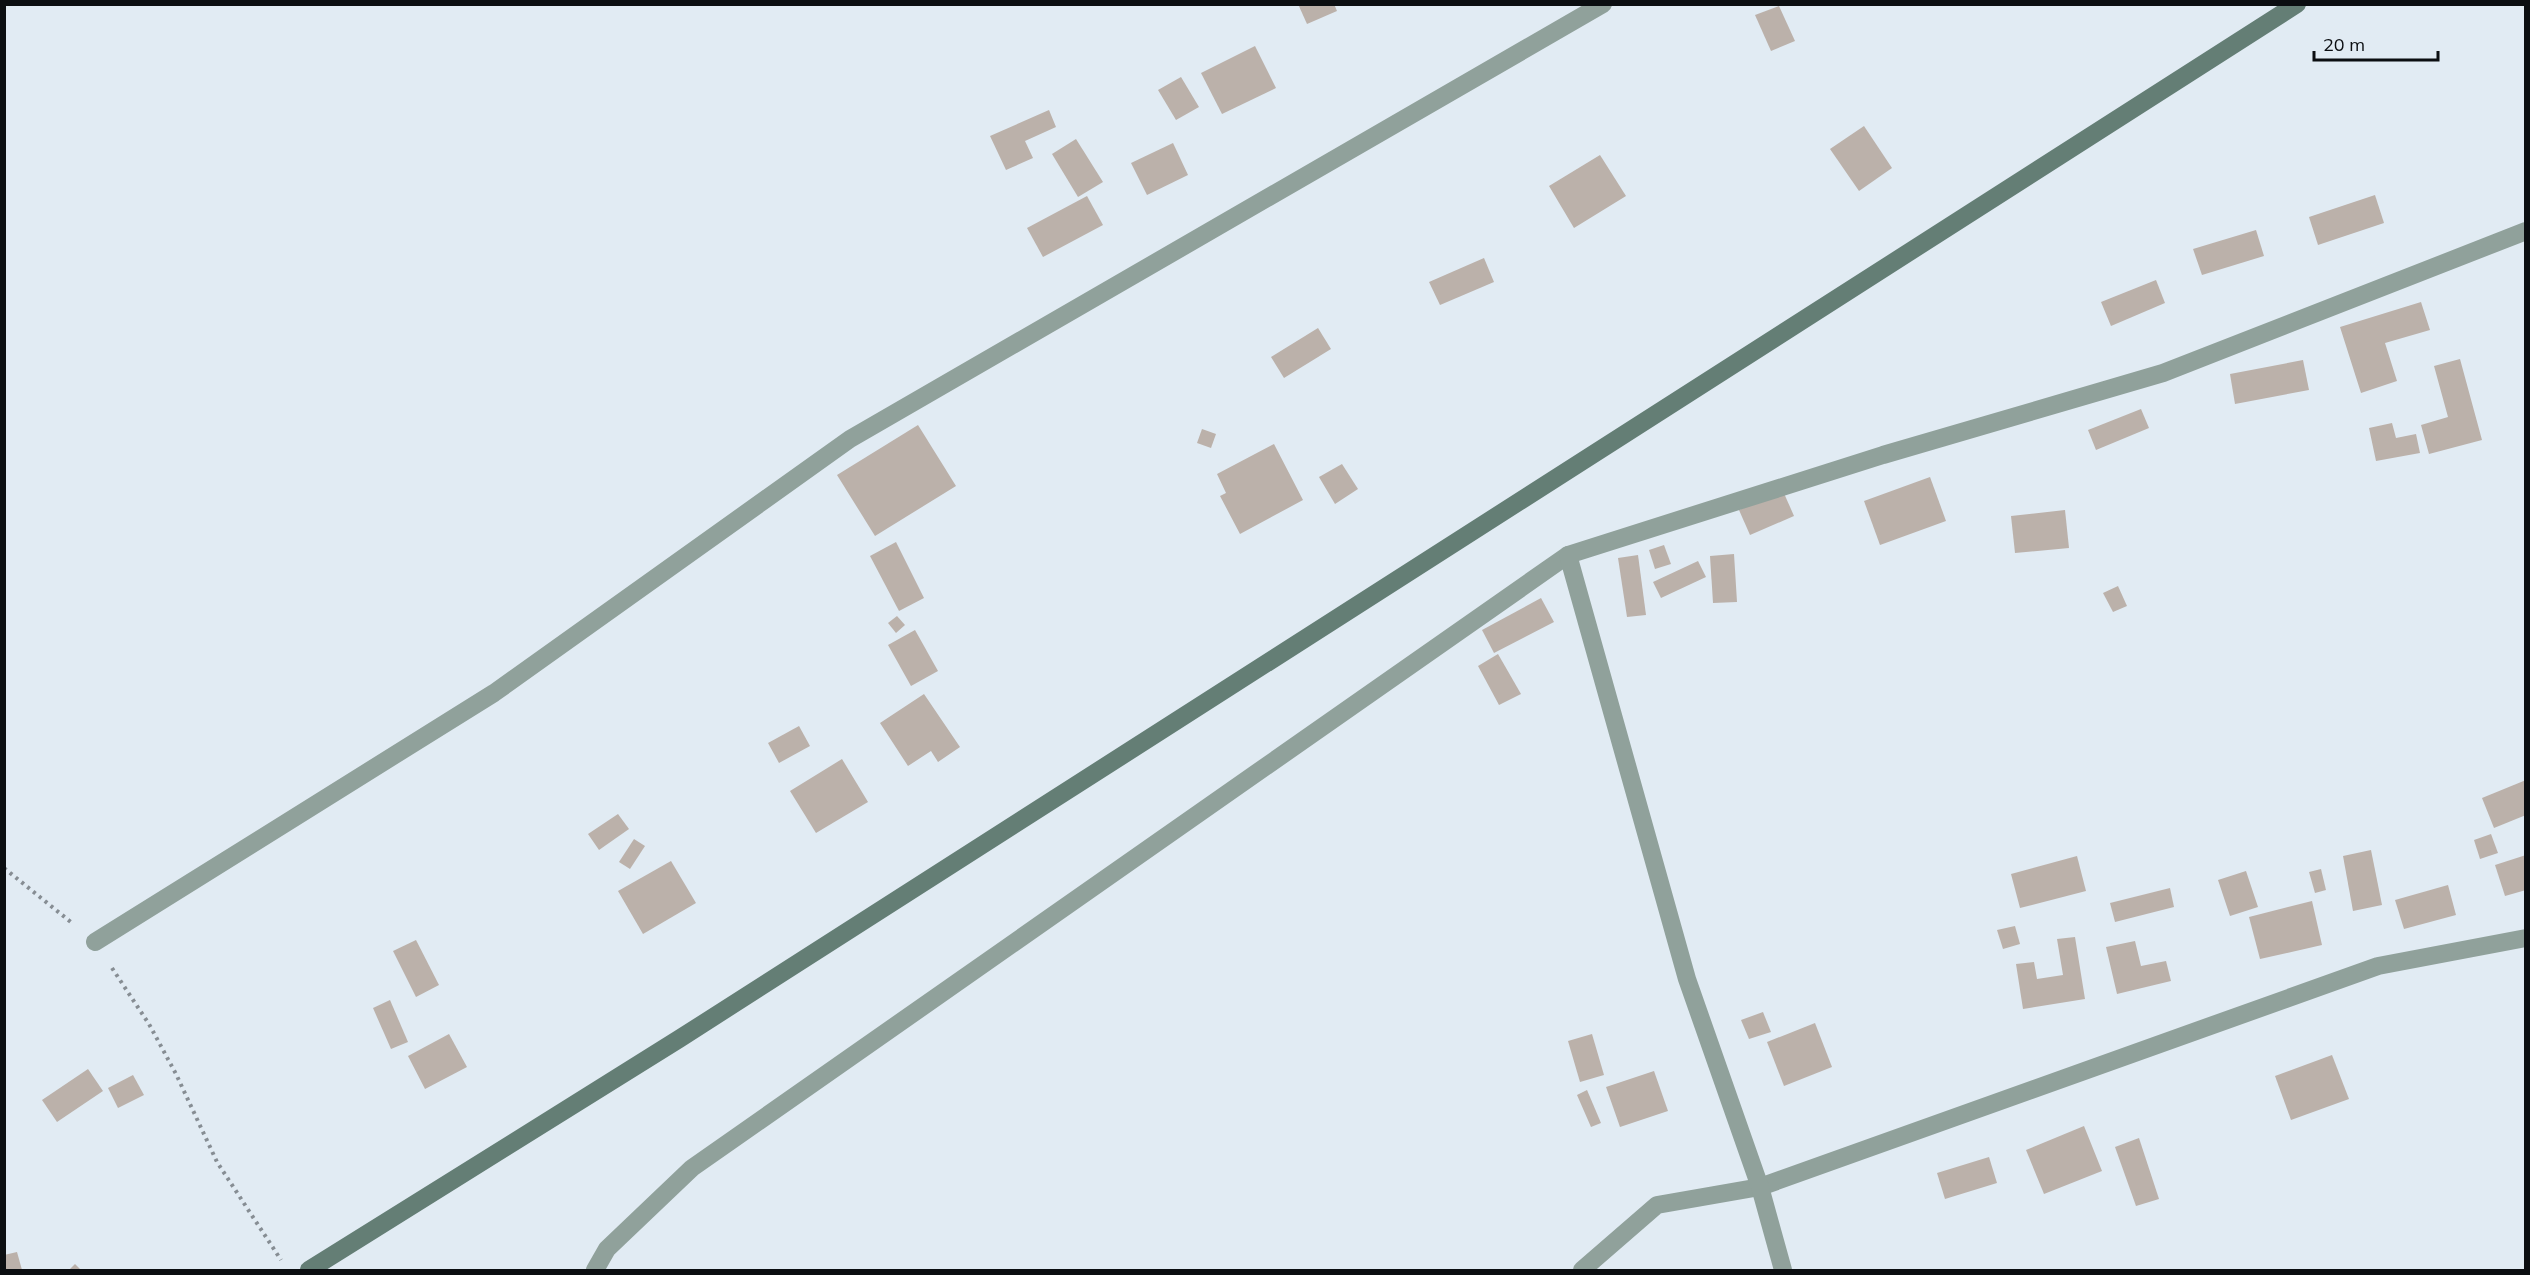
<svg xmlns="http://www.w3.org/2000/svg" width="2530" height="1275" viewBox="0 0 2530 1275" font-family="Mulish,sans-serif">
	<style>
		.building { fill: #bbb1aa }
		.lines { fill: none; stroke-linecap: round; stroke-linejoin: round }
		.path { stroke: #868d93; stroke-width: 4; stroke-dasharray: 3 4.5; stroke-linecap: butt }
		.service { stroke: #90a19b; stroke-width: 18 }
		.minor { stroke: #90a19b; stroke-width: 18 }
		.secondary { stroke: #647e75; stroke-width: 18 }
	</style>
	<rect width="100%" height="100%" fill="#e1ebf3"/>
	<g class="building">
		<path d="M 1298,4 L 1334,4 L 1337,11 L 1307,24 Z"/>
		<path d="M 1779,6 L 1795,41 L 1771,51 L 1755,15 Z"/>
		<path d="M 1255,46 L 1276,88 L 1222,114 L 1201,73 Z"/>
		<path d="M 1181,77 L 1199,107 L 1176,120 L 1158,90 Z"/>
		<path d="M 1049,110 L 1056,127 L 1025,141 L 1033,158 L 1006,170 L 990,136 Z"/>
		<path d="M 1864,126 L 1892,168 L 1859,191 L 1830,149 Z"/>
		<path d="M 1076,139 L 1103,182 L 1078,197 L 1052,154 Z"/>
		<path d="M 1173,143 L 1188,175 L 1147,195 L 1131,163 Z"/>
		<path d="M 1600,155 L 1626,196 L 1574,228 L 1549,186 Z"/>
		<path d="M 2375,195 L 2384,223 L 2318,245 L 2309,217 Z"/>
		<path d="M 1087,196 L 1103,225 L 1043,257 L 1027,228 Z"/>
		<path d="M 2256,230 L 2264,256 L 2202,275 L 2193,249 Z"/>
		<path d="M 1484,258 L 1494,282 L 1440,305 L 1429,282 Z"/>
		<path d="M 2156,280 L 2165,303 L 2111,326 L 2101,302 Z"/>
		<path d="M 2421,302 L 2430,330 L 2385,343 L 2397,381 L 2361,393 L 2340,327 Z"/>
		<path d="M 1318,328 L 1331,349 L 1284,378 L 1271,357 Z"/>
		<path d="M 2460,359 L 2482,440 L 2429,454 L 2421,425 L 2448,417 L 2434,366 Z"/>
		<path d="M 2303,360 L 2309,390 L 2235,404 L 2230,374 Z"/>
		<path d="M 2141,409 L 2149,428 L 2096,450 L 2088,430 Z"/>
		<path d="M 2392,423 L 2396,438 L 2416,434 L 2420,453 L 2376,461 L 2369,428 Z"/>
		<path d="M 918,425 L 956,486 L 875,536 L 837,475 Z"/>
		<path d="M 1202,429 L 1216,434 L 1211,448 L 1197,443 Z"/>
		<path d="M 1274,444 L 1303,500 L 1240,534 L 1220,496 L 1226,493 L 1217,474 Z"/>
		<path d="M 1342,464 L 1358,489 L 1335,504 L 1319,477 Z"/>
		<path d="M 1930,477 L 1946,521 L 1880,545 L 1864,501 Z"/>
		<path d="M 1783,491 L 1794,516 L 1750,535 L 1739,510 Z"/>
		<path d="M 2065,510 L 2069,548 L 2015,553 L 2011,516 Z"/>
		<path d="M 896,542 L 924,598 L 899,611 L 870,556 Z"/>
		<path d="M 1664,545 L 1671,564 L 1655,569 L 1649,550 Z"/>
		<path d="M 1734,554 L 1737,602 L 1713,603 L 1710,556 Z"/>
		<path d="M 1638,555 L 1646,615 L 1627,617 L 1618,558 Z"/>
		<path d="M 1698,561 L 1706,577 L 1661,598 L 1653,582 Z"/>
		<path d="M 2118,586 L 2127,606 L 2113,612 L 2103,593 Z"/>
		<path d="M 1541,598 L 1554,622 L 1494,653 L 1482,630 Z"/>
		<path d="M 897,616 L 905,625 L 896,633 L 888,623 Z"/>
		<path d="M 915,630 L 938,671 L 911,686 L 888,645 Z"/>
		<path d="M 1498,654 L 1521,694 L 1499,705 L 1478,666 Z"/>
		<path d="M 924,694 L 960,747 L 938,762 L 931,751 L 908,766 L 880,723 Z"/>
		<path d="M 799,726 L 810,746 L 779,763 L 768,743 Z"/>
		<path d="M 842,759 L 868,802 L 816,833 L 790,791 Z"/>
		<path d="M 2526,780 L 2526,815 L 2494,828 L 2482,798 Z"/>
		<path d="M 618,814 L 629,829 L 599,850 L 588,834 Z"/>
		<path d="M 2491,834 L 2498,853 L 2480,859 L 2474,840 Z"/>
		<path d="M 634,839 L 645,846 L 630,869 L 619,862 Z"/>
		<path d="M 2371,850 L 2382,905 L 2353,911 L 2343,856 Z"/>
		<path d="M 2526,855 L 2526,890 L 2505,896 L 2495,865 Z"/>
		<path d="M 2077,856 L 2086,891 L 2020,908 L 2011,874 Z"/>
		<path d="M 671,861 L 696,903 L 643,934 L 618,891 Z"/>
		<path d="M 2321,869 L 2326,890 L 2315,893 L 2309,872 Z"/>
		<path d="M 2246,871 L 2258,907 L 2230,916 L 2218,880 Z"/>
		<path d="M 2448,885 L 2456,915 L 2404,929 L 2395,900 Z"/>
		<path d="M 2170,888 L 2174,907 L 2115,922 L 2110,903 Z"/>
		<path d="M 2312,901 L 2322,945 L 2260,959 L 2249,917 Z"/>
		<path d="M 2015,926 L 2020,944 L 2003,949 L 1997,930 Z"/>
		<path d="M 2075,937 L 2085,999 L 2023,1009 L 2016,964 L 2034,962 L 2037,979 L 2063,975 L 2057,939 Z"/>
		<path d="M 416,940 L 439,985 L 416,997 L 393,951 Z"/>
		<path d="M 2135,941 L 2141,966 L 2166,961 L 2171,981 L 2117,994 L 2106,947 Z"/>
		<path d="M 390,1000 L 408,1042 L 391,1049 L 373,1008 Z"/>
		<path d="M 1763,1012 L 1771,1032 L 1749,1039 L 1741,1020 Z"/>
		<path d="M 1815,1023 L 1832,1067 L 1784,1086 L 1767,1042 Z"/>
		<path d="M 449,1034 L 467,1067 L 425,1089 L 408,1056 Z"/>
		<path d="M 1592,1034 L 1604,1075 L 1580,1082 L 1568,1041 Z"/>
		<path d="M 2332,1055 L 2349,1099 L 2291,1120 L 2275,1076 Z"/>
		<path d="M 88,1069 L 103,1091 L 57,1122 L 42,1100 Z"/>
		<path d="M 1654,1071 L 1668,1111 L 1620,1127 L 1606,1087 Z"/>
		<path d="M 133,1075 L 144,1095 L 118,1108 L 108,1088 Z"/>
		<path d="M 1587,1090 L 1601,1123 L 1591,1127 L 1577,1095 Z"/>
		<path d="M 2084,1126 L 2102,1171 L 2044,1194 L 2026,1150 Z"/>
		<path d="M 2139,1138 L 2159,1199 L 2136,1206 L 2115,1147 Z"/>
		<path d="M 1989,1157 L 1997,1183 L 1945,1199 L 1937,1173 Z"/>
		<path d="M 17,1252 L 22,1270 L 4,1270 L 4,1255 Z"/>
		<path d="M 75,1264 L 81,1270 L 69,1270 Z"/>
	</g>
	<g class="lines">
		<g class="path">
			<path d="M 4,868 L 72,923"/>
			<path d="M 112,968 L 149,1024 L 176,1074 L 217,1162 L 281,1260"/>
		</g>
		<g class="service">
			<path d="M 595,1270 L 607,1249 L 692,1168 L 1568,555"/>
			<path d="M 1582,1270 L 1657,1205 L 1760,1187"/>
		</g>
		<g class="minor">
			<path d="M 95,942 L 494,693 L 850,439 L 1603,4"/>
			<path d="M 1760,1187 L 2378,966 L 2526,938"/>
			<path d="M 1783,1270 L 1760,1187 L 1687,979 L 1568,555 L 1883,455 L 2163,373 L 2526,231"/>
		</g>
		<path class="secondary" d="M 309,1270 L 679,1039 L 2297,4"/>
	</g>
	<rect width="2530" height="1275" fill="none" stroke="#0b0e11" stroke-width="12"/>
	<path d="M2314 51v9h124v-9" fill="none" stroke="#0b0e11" stroke-width="3"/>
	<text x="2323" y="51" font-size="18" fill="#0b0e11" stroke="#e1ebf3" stroke-width="4.5" paint-order="stroke">20 m</text>
</svg>
